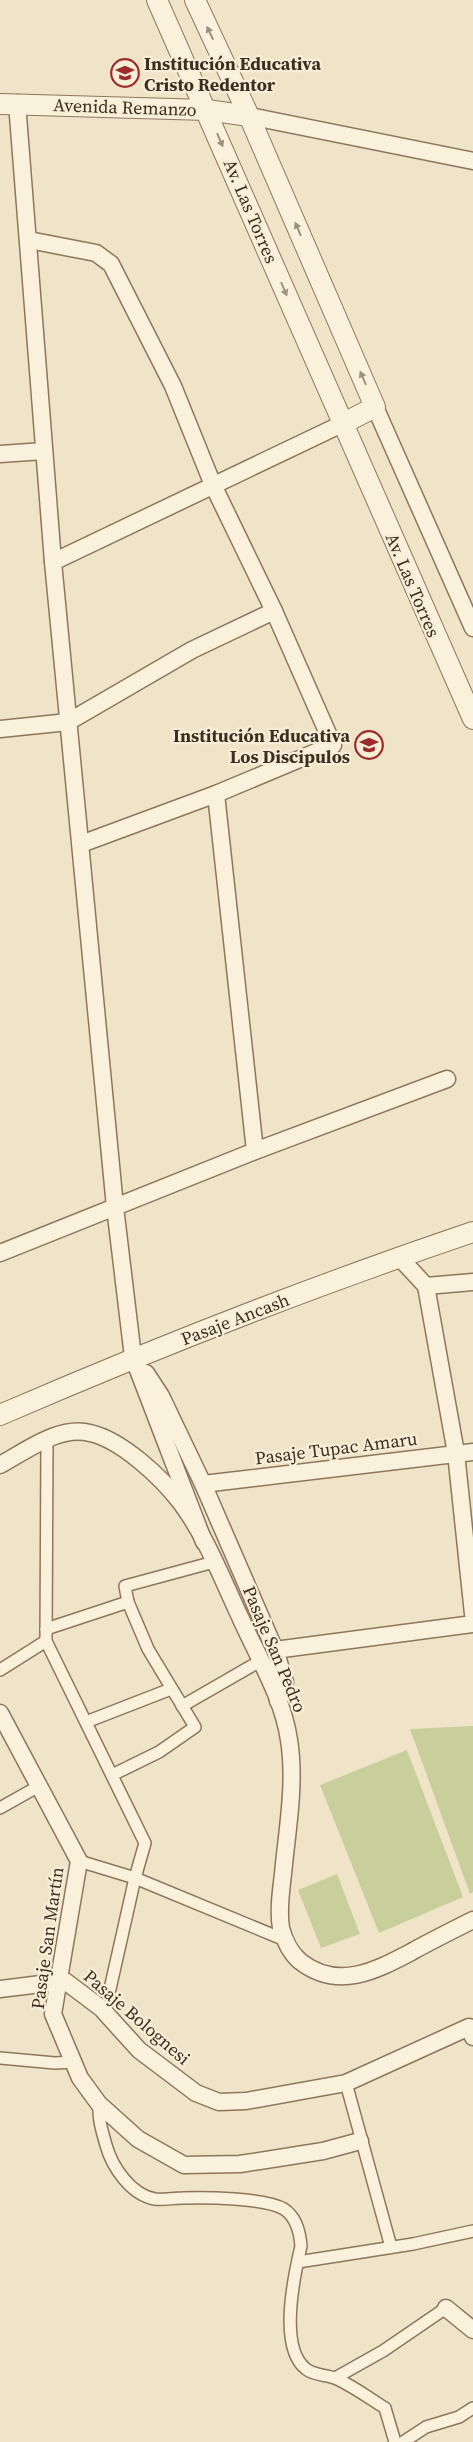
<svg xmlns="http://www.w3.org/2000/svg" width="473" height="2442" viewBox="0 0 473 2442" font-family="'Source Serif 4',serif">
	<style>
		.green { fill: #c9cf9b }
		.lines { fill: none; stroke-linecap: round; stroke-linejoin: round }
		.pedestrian-casing { stroke: #8d765c; stroke-width: 14 }
		.minor-casing { stroke: #8d765c; stroke-width: 19 }
		.tertiary-casing { stroke: #8d765c; stroke-width: 22 }
		.pedestrian { stroke: #faf1dc; stroke-width: 11 }
		.minor { stroke: #faf1dc; stroke-width: 16 }
		.tertiary { stroke: #faf1dc; stroke-width: 20 }
		.oneway { fill: #9c907e }
		.labels { text-anchor: middle; dominant-baseline: central; stroke-width: 4.5; stroke-linejoin: round; paint-order: stroke }
		.poi-label { font-size: 18px; font-weight: bold; fill: #3d2e20; stroke: #f7eed8; text-anchor: start }
		.street-label { font-size: 18px; fill: #3d2e20; stroke: #f7eed8 }
	</style>
	<rect width="100%" height="100%" fill="#f0e4c8"/>
	<g class="green">
		<path d="M 473,1726 L 473,1892 L 470,1894 L 410,1729 Z"/>
		<path d="M 407,1750 L 463,1897 L 379,1933 L 320,1785 Z"/>
		<path d="M 337,1874 L 360,1934 L 321,1948 L 298,1890 Z"/>
	</g>
	<g class="lines">
		<defs>
			<g id="pedestrian">
				<path d="M 47,1440 L 46,1641 L 145,1843 L 135,1878 L 110,1989"/>
				<path d="M 46,1629 L 128,1602 L 125,1586 L 214,1562"/>
				<path d="M 0,1670 L 46,1641"/>
				<path d="M 182,1706 L 260,1661"/>
				<path d="M 86,1722 L 171,1689"/>
				<path d="M 112,1775 L 159,1752 L 195,1727 L 148,1649 L 128,1602"/>
				<path d="M 0,1808 L 39,1786"/>
				<path d="M 79,1861 L 135,1878 L 285,1940"/>
				<path d="M 0,2058 L 55,2063 L 74,2062"/>
				<path d="M 346,2083 L 391,2247"/>
				<path d="M 99,2104 C 98,2119 102,2131 106,2145 C 112,2167 131,2195 155,2199 C 163,2200 173,2198 182,2198 C 204,2197 266,2198 284,2209 C 296,2217 300,2233 301,2246 C 294,2276 278,2347 306,2369 C 313,2375 326,2375 335,2378 C 353,2386 369,2398 385,2408 L 395,2442"/>
				<path d="M 298,2262 L 413,2244 L 473,2231"/>
				<path d="M 335,2378 L 383,2351 L 446,2308"/>
				<path d="M 403,2442 L 426,2427 L 459,2417 L 473,2408"/>
			</g>
			<g id="minor">
				<path d="M 17,103 L 53,562 L 115,1207 L 133,1357 L 204,1542"/>
				<path d="M 249,116 L 473,161"/>
				<path d="M 29,240 L 96,253 L 111,264 L 173,386 L 213,485 L 274,611 L 333,745 L 216,794 L 81,844"/>
				<path d="M 375,407 L 473,628"/>
				<path d="M 0,454 L 44,451"/>
				<path d="M 53,562 L 344,423"/>
				<path d="M 0,729 L 68,722 L 192,650 L 274,611"/>
				<path d="M 216,794 L 255,1151"/>
				<path d="M 0,1253 L 255,1151 L 447,1079"/>
				<path d="M 399,1257 L 426,1286 L 473,1282"/>
				<path d="M 426,1286 L 456,1453 L 473,1614"/>
				<path d="M 146,1373 L 161,1396 L 203,1484 L 275,1650 L 285,1682 L 283,1692 L 278,1701"/>
				<path d="M 0,1465 C 26,1451 59,1425 90,1433 C 122,1440 162,1478 181,1503 C 207,1538 223,1581 241,1619 C 258,1657 283,1698 289,1740 C 296,1784 287,1830 283,1874 C 281,1891 278,1910 281,1928 C 284,1940 291,1954 301,1962 C 339,1991 377,1970 413,1951 C 433,1940 453,1930 473,1920"/>
				<path d="M 203,1484 L 473,1452"/>
				<path d="M 275,1650 L 473,1624"/>
				<path d="M 0,1713 L 79,1861 L 53,2014 L 80,2078 L 99,2104 L 138,2139 L 184,2165 L 240,2164 L 323,2151 L 360,2141"/>
				<path d="M 0,1989 L 65,1981 L 101,2008 L 139,2050 L 196,2093 L 219,2102 L 246,2101 L 346,2083 L 469,2027 L 473,2037"/>
				<path d="M 446,2308 L 473,2330"/>
			</g>
			<g id="tertiary">
				<path d="M 157,0 L 473,719"/>
				<path d="M 195,0 L 249,116 L 375,407 L 344,423"/>
				<path d="M 0,104 L 207,110 L 249,116"/>
				<path d="M 0,1415 C 155,1348 313,1286 473,1232"/>
			</g>
		</defs>
		<use href="#pedestrian" class="pedestrian-casing"/>
		<use href="#minor" class="minor-casing"/>
		<use href="#tertiary" class="tertiary-casing"/>
		<use href="#pedestrian" class="pedestrian"/>
		<use href="#minor" class="minor"/>
		<use href="#tertiary" class="tertiary"/>
	</g>
	<defs><path id="oneway-solid" d="M-6-.8H1V-3.2L6.5 0L1 3.2V.8H-6Z" transform="scale(1.25)"/></defs>
	<g class="oneway">
		<use href="#oneway-solid" transform="translate(210 33) rotate(-115)"/>
		<use href="#oneway-solid" transform="translate(220 140) rotate(67)"/>
		<use href="#oneway-solid" transform="translate(298 229) rotate(-113)"/>
		<use href="#oneway-solid" transform="translate(284 289) rotate(67)"/>
		<use href="#oneway-solid" transform="translate(363 378) rotate(-113)"/>
	</g>
	<defs>
		<symbol id="school-ring" viewBox="-11 -11 22 22"><circle r="9.5" fill="#f7eed8" stroke="#9e2a2b" stroke-width="1.5"/><path d="M0-5L7-2L0 1L-7-2ZM-4 1L0 2.5L4 1V4Q0 6-4 4Z" fill="#9e2a2b"/></symbol>
	</defs>
	<g fill-rule="evenodd">
		<use href="#school-ring" x="109" y="57" width="32" height="32"/>
		<use href="#school-ring" x="353" y="729" width="32" height="32"/>
	</g>
	<g class="labels">
		<g class="poi-label">
			<text x="144" y="63">Institución Educativa<tspan x="144" dy="21">Cristo Redentor</tspan></text>
			<text x="350" y="735" text-anchor="end">Institución Educativa<tspan x="350" dy="21">Los Discipulos</tspan></text>
		</g>
		<g class="street-label">
			<text transform="translate(125 107) rotate(2)">Avenida Remanzo</text>
			<text transform="translate(251 211) rotate(67)">Av. Las Torres</text>
			<text transform="translate(413 585) rotate(67)">Av. Las Torres</text>
			<text transform="translate(235 1319) rotate(-21)">Pasaje Ancash</text>
			<text transform="translate(336 1448) rotate(-7)">Pasaje Tupac Amaru</text>
			<text transform="translate(275 1649) rotate(67)">Pasaje San Pedro</text>
			<text transform="translate(47 1938) rotate(-82)">Pasaje San Martín</text>
			<text transform="translate(137 2017) rotate(41)">Pasaje Bolognesi</text>
		</g>
	</g>
</svg>
